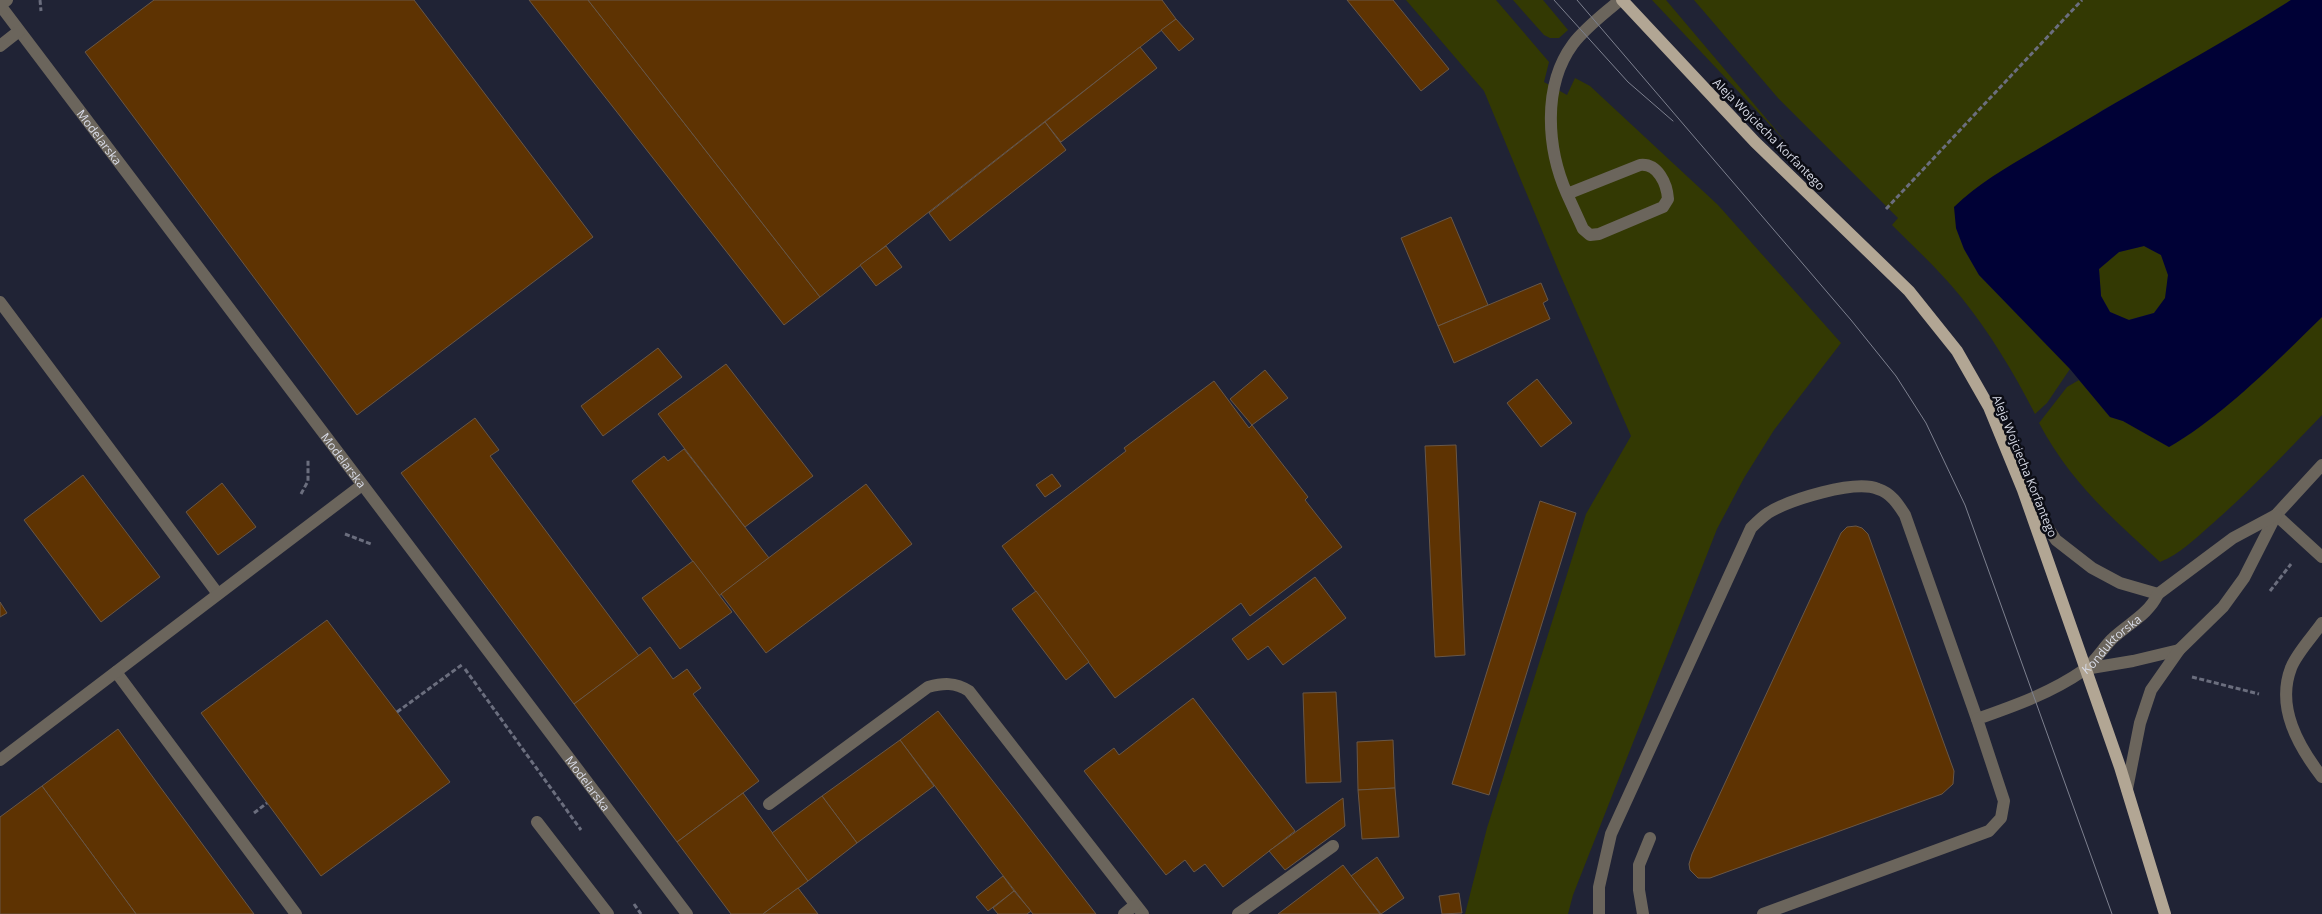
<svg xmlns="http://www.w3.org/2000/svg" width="2322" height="914" viewBox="0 0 2322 914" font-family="'Open Sans',sans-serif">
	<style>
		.green { fill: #333903 }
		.water { fill: #000136; fill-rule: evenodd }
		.building { fill: #5e3302; stroke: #695747 }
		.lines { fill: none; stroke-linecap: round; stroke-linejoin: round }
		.path { stroke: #6b6e7e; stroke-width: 3; stroke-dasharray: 5 2.5; stroke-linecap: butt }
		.minor { stroke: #6b655c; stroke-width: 12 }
		.major { stroke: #b2a694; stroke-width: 12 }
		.tram { stroke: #7d808f; stroke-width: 1 }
		.labels { text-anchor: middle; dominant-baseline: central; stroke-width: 5; stroke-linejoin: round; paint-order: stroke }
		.street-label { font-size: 12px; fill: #d8dbe7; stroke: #0c0d15 }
	</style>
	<rect width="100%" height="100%" fill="#202335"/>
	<g class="green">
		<path d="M 1406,0 L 1496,0 L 1549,62 L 1544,82 L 1567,95 L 1575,78 L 1590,86 L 1718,205 L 1841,343 L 1774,430 L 1744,478 L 1717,529 L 1573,895 L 1568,914 L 1465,914 L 1487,828 L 1586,514 L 1631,436 L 1560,274 L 1484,91 Z"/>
		<path d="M 1513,0 L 1543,0 L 1568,30 L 1559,38 L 1550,38 L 1544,35 Z"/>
		<path d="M 1652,0 L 1666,0 L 1787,143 Z"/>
		<path d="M 1694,0 L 2291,0 L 2219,45 L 2101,111 L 1956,228 L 1964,249 L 1979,275 L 2070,369 L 2047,403 L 2035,414 C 2014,373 1990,333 1961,297 C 1940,271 1915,248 1892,225 L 1898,218 L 1778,98 Z"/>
		<path d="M 2144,246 L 2161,255 L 2168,275 L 2166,298 L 2154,313 L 2128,320 L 2110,312 L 2101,296 L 2099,269 L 2119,252 Z"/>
		<path d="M 2322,317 L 2322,415 C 2286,452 2251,490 2212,524 C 2196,538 2180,554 2160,562 C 2111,517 2071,483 2039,423 L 2067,387 L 2079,380 L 2110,417 L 2123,421 L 2169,447 C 2223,416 2277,361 2322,317 Z"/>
	</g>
	<path class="water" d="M 2291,0 L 2322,0 L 2322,317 C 2277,361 2223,416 2169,447 L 2123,421 L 2110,417 L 2070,369 L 1979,275 L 1964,249 L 1956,228 L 1954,207 C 1984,178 2022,159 2058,137 C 2135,90 2215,48 2291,0 ZM 2144,246 L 2161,255 L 2168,275 L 2165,298 L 2154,313 L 2129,320 L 2110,312 L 2101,296 L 2099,269 L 2119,252 Z"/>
	<g class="building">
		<path d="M 154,0 L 414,0 L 593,237 L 357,415 L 85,52 Z"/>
		<path d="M 529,0 L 588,0 L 820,297 L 784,325 Z"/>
		<path d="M 588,0 L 1162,0 L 1176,19 L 820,297 Z"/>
		<path d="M 1347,0 L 1393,0 L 1449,69 L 1421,91 Z"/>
		<path d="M 1176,19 L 1194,39 L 1179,51 L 1161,30 Z"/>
		<path d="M 1140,47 L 1157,68 L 1061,142 L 1045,122 Z"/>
		<path d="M 1045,122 L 1066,150 L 950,241 L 929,213 Z"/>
		<path d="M 1451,217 L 1488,305 L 1438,326 L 1401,238 Z"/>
		<path d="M 886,246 L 902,267 L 876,286 L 860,265 Z"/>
		<path d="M 1541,283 L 1548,300 L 1543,303 L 1550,319 L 1454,363 L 1438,326 Z"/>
		<path d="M 658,348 L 682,377 L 603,436 L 581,406 Z"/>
		<path d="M 726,364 L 813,476 L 745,527 L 658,414 Z"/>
		<path d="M 1265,370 L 1288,398 L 1252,425 L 1230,399 Z"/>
		<path d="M 1537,379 L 1572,423 L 1541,447 L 1507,403 Z"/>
		<path d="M 1214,381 L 1249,428 L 1252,425 L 1308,497 L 1305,500 L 1342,547 L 1250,616 L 1241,603 L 1115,698 L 1002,546 L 1126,451 L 1124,448 Z"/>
		<path d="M 475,418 L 499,450 L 490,456 L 639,656 L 574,704 L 401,473 Z"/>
		<path d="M 1456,445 L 1465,655 L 1435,657 L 1425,446 Z"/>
		<path d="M 684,449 L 769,558 L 719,596 L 632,481 L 664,456 L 668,461 Z"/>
		<path d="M 1052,474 L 1061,486 L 1045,497 L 1036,485 Z"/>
		<path d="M 83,475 L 160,577 L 101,622 L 24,520 Z"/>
		<path d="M 222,483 L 256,527 L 218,555 L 186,512 Z"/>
		<path d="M 866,484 L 912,544 L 766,653 L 721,594 Z"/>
		<path d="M 1540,501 L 1576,513 L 1489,795 L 1452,784 Z"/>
		<path d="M 1856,526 L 1862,528 L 1868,534 L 1954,771 L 1953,784 L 1942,794 L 1710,878 L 1698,878 L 1690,870 L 1689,864 L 1692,854 L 1841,533 L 1847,527 Z"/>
		<path d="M 693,561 L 732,612 L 680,649 L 642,598 Z"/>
		<path d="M 1315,577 L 1346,618 L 1283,665 L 1268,646 L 1248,660 L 1232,639 Z"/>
		<path d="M 1036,591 L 1089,662 L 1066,680 L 1012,609 Z"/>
		<path d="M 0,602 L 7,613 L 0,617 Z"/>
		<path d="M 327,620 L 450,782 L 321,876 L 201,713 Z"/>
		<path d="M 650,647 L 673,679 L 687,669 L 701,688 L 693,694 L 759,781 L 677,842 L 574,704 Z"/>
		<path d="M 1336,692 L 1341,782 L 1306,783 L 1303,693 Z"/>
		<path d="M 1193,698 L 1295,831 L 1223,887 L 1205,864 L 1194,872 L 1185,860 L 1166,875 L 1084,771 L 1114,748 L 1119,755 Z"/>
		<path d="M 938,711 L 1014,808 L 1096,914 L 1033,914 L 994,864 L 900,740 Z"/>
		<path d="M 118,729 L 155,780 L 254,914 L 136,914 L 42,786 Z"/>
		<path d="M 900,740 L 934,786 L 857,843 L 822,796 Z"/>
		<path d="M 1393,740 L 1395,788 L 1358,790 L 1357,742 Z"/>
		<path d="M 42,786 L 136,914 L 0,914 L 0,817 Z"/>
		<path d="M 1395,788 L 1399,837 L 1362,839 L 1358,790 Z"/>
		<path d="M 743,793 L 808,881 L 763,914 L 731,914 L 677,842 Z"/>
		<path d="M 822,796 L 857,843 L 808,881 L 772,833 Z"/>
		<path d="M 1343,798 L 1345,826 L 1285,870 L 1269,851 Z"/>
		<path d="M 1377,857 L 1404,898 L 1381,914 L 1351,876 Z"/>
		<path d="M 1343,865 L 1380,914 L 1278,914 Z"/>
		<path d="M 1003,876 L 1014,891 L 988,911 L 976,897 Z"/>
		<path d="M 798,888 L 818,914 L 763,914 Z"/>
		<path d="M 1014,891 L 1031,911 L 1027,914 L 998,914 L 993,908 Z"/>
		<path d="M 1459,893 L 1462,913 L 1442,914 L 1439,896 Z"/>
	</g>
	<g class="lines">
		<g class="path">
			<path d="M 40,0 L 41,11"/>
			<path d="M 1886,209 L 2082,0"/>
			<path d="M 301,494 L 308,481 L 308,460"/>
			<path d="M 345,534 L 371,544"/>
			<path d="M 2270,591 L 2291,564"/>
			<path d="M 465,669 L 581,830"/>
			<path d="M 2192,677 L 2259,694"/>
			<path d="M 397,712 L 463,664"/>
			<path d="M 254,813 L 267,803"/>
			<path d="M 634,904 L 641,914"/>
		</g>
		<g class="minor">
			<path id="s1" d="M 7,0 L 0,5 L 687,914"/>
			<path d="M 0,46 L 19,31"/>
			<path d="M 1567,194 L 1640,165 C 1658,163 1667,184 1668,199 L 1663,207 L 1599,234 L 1590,235 L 1583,229 L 1567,194 C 1547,149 1542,86 1573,44 C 1586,27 1604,14 1620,0"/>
			<path d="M 0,302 L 218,594"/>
			<path d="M 2029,500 L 2056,540 L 2092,568 L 2120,583 L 2158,594"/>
			<path d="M 2276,515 L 2322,557"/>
			<path d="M 2322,623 C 2313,636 2296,654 2291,668 C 2276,707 2298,746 2322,777"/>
			<path d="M 2085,669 L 2133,661 L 2179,650"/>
			<path d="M 116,672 L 296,914"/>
			<path d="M 0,760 L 362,485"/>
			<path d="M 2127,789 L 2140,723 L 2151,690 L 2179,650 L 2223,607 L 2244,578 L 2276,515 L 2322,465"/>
			<path d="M 769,804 L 928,687 C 943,683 955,682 969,691 L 1143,914"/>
			<path d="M 537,822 L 608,914"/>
			<path d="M 1124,914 L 1135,905"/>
			<path d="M 1238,914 L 1333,846"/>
			<path d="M 1599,914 L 1599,887 L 1611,834 L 1751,528 C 1756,523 1762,517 1768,513 C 1789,500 1855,479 1878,489 C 1891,493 1898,504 1905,515 L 1977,719"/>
			<path d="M 1643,914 L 1639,890 L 1639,865 L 1650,838"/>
			<path id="s2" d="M 1763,914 L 1989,831 L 2001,818 L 2004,801 L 1977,719 C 2014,706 2051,693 2084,670 C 2095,662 2103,648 2112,639 C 2129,623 2148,615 2158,594 L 2233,538 L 2276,515"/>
		</g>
		<path class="major" d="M 1622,0 L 1755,142 L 1909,291 L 1957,351 L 1989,407 L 2023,490 L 2120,767 L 2165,914"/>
		<g class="tram">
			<path d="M 1554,0 L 1628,82 L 1673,121"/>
			<path d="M 1577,0 L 1851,320 L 1896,376 L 1926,423 L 1965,505 L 2112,914"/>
		</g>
	</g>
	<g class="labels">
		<g class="street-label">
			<text transform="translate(1769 134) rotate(45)">Aleja Wojciecha Korfantego</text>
			<text stroke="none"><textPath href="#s1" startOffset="174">Modelarska</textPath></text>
			<text stroke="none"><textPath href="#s1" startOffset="579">Modelarska</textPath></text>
			<text transform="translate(2025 466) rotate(68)">Aleja Wojciecha Korfantego</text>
			<text stroke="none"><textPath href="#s2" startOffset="518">Konduktorska</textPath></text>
			<text stroke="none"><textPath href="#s1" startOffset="984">Modelarska</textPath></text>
		</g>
	</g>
</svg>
